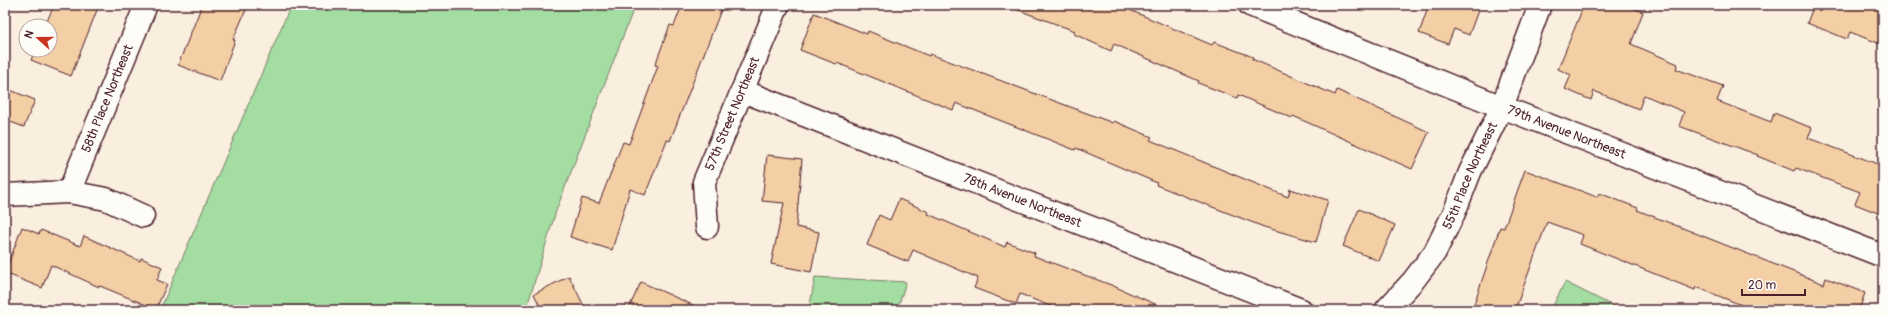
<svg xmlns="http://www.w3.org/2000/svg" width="1888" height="315" viewBox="0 0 1888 315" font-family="Pangolin,sans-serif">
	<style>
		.green { fill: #a3dda2; stroke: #767e66 }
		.building { fill: #f4cea4; stroke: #4a1f2b }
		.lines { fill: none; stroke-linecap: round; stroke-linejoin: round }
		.minor-casing { stroke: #4a1f2b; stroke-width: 25 }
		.minor { stroke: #fdfcf7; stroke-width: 22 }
		.labels { text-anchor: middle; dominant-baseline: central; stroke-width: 3; stroke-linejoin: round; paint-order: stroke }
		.street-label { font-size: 13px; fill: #4a1f2b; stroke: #fdfcf7 }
	</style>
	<rect width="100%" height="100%" fill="#faeede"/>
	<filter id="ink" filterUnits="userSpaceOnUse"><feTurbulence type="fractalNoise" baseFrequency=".025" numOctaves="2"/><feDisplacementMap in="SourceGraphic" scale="8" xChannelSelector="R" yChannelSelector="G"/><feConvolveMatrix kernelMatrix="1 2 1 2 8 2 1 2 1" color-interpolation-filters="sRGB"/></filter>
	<g filter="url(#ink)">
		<g class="green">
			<path d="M 291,5 L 635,5 L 556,211 L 526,310 L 160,310 Z"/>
			<path d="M 815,277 L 906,282 L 897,310 L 809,310 Z"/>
			<path d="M 1565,282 L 1621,310 L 1551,310 Z"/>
		</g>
		<g class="building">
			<path d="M 54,5 L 99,5 L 71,76 L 31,60 L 35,50 L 50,50 L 50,26 L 45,26 Z"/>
			<path d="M 202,5 L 248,5 L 233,40 L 235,40 L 220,81 L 178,65 Z"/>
			<path d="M 682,5 L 723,5 L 670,141 L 667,140 L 645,195 L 630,189 L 612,250 L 570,237 L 582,198 L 599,203 L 623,142 L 629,144 L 658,66 L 655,65 L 670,25 L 674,26 Z"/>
			<path d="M 1010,5 L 1118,5 L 1212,45 L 1214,42 L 1253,57 L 1252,59 L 1335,95 L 1337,90 L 1429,132 L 1412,169 L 1293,116 L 1292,118 L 1238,95 L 1237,98 L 1198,83 L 1199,81 L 1114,44 L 1111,51 L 1074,34 L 1075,31 L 1010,7 Z"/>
			<path d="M 1429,5 L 1480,5 L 1469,35 L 1454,29 L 1448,44 L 1419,33 Z"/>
			<path d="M 1584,5 L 1625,5 L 1643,12 L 1631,44 L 1678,64 L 1676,69 L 1723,86 L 1717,101 L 1771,122 L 1774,113 L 1812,128 L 1808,138 L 1883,166 L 1883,215 L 1855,204 L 1860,192 L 1796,168 L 1794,171 L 1757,156 L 1758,155 L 1679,126 L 1684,112 L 1644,95 L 1639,109 L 1594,91 L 1591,100 L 1565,89 L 1571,75 L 1558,69 Z"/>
			<path d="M 1814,5 L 1883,5 L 1883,45 L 1850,32 L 1847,39 L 1807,23 Z"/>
			<path d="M 814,13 L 867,34 L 868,31 L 929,56 L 930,54 L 1113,123 L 1114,121 L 1152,137 L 1150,140 L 1288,197 L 1290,189 L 1328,200 L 1316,242 L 1264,227 L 1156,185 L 1157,183 L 1076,148 L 1075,150 L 956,103 L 953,110 L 837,63 L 836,64 L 800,50 Z"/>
			<path d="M 5,88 L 35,100 L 24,127 L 5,120 Z"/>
			<path d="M 767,155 L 802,159 L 796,227 L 819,232 L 811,272 L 771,264 L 784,203 L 762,201 Z"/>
			<path d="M 1525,170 L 1597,197 L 1599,193 L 1638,208 L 1637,210 L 1824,284 L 1826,278 L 1865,293 L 1859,310 L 1754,310 L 1696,287 L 1695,290 L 1580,244 L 1583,235 L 1547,222 L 1515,310 L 1472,310 L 1500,227 L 1504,228 Z"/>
			<path d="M 899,199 L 929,212 L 928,214 L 1005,247 L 1007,242 L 1035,253 L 1034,256 L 1111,285 L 1169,310 L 1060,310 L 1020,294 L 1016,304 L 974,288 L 978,278 L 913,250 L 908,262 L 867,245 L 879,215 L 890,220 Z"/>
			<path d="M 1359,209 L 1395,225 L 1379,261 L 1343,246 Z"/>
			<path d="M 22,227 L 39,234 L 41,230 L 80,246 L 84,236 L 140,261 L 141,258 L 162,267 L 157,280 L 167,284 L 156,309 L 100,286 L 99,287 L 51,265 L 42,288 L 5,273 Z"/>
			<path d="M 569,276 L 586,310 L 542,310 L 534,294 Z"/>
			<path d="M 641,282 L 704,310 L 628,310 Z"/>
		</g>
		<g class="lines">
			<defs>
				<g id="minor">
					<path id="s1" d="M 1250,5 L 1502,107 L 1883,256"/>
					<path id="s2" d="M 743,91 L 1301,310"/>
					<path id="s3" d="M 69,192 L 146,5"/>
					<path d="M 5,195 L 69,192 L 106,199 L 143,216"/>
					<path id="s4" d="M 707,227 L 704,182 L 778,5"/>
					<path id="s5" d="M 1386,310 L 1413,281 L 1435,252 L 1454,213 L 1470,172 L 1502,107 L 1540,5"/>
				</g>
			</defs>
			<use href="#minor" class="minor-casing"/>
			<use href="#minor" class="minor"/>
		</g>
	</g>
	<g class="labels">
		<g class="street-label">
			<text stroke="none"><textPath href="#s3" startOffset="101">58th Place Northeast</textPath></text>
			<text stroke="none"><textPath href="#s4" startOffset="119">57th Street Northeast</textPath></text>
			<text stroke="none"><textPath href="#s1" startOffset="341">79th Avenue Northeast</textPath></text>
			<text stroke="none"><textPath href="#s5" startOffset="160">55th Place Northeast</textPath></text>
			<text stroke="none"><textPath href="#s2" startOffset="300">78th Avenue Northeast</textPath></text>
		</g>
	</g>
	<rect width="1888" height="315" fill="none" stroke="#fdfcf7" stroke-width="20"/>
	<rect x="10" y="10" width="1868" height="295" fill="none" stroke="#4a1f2b" stroke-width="1.5" filter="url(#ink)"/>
	<g transform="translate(38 38) rotate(291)"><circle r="19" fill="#fdfcf7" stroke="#b5a4a5"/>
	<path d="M0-3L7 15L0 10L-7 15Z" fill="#c8321e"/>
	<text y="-6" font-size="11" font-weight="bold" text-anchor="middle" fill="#4a1f2b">N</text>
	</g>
	<path d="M1742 289v6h63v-6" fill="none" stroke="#4a1f2b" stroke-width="2"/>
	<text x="1748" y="289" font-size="12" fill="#4a1f2b" stroke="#fdfcf7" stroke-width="3" paint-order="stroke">20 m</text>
</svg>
